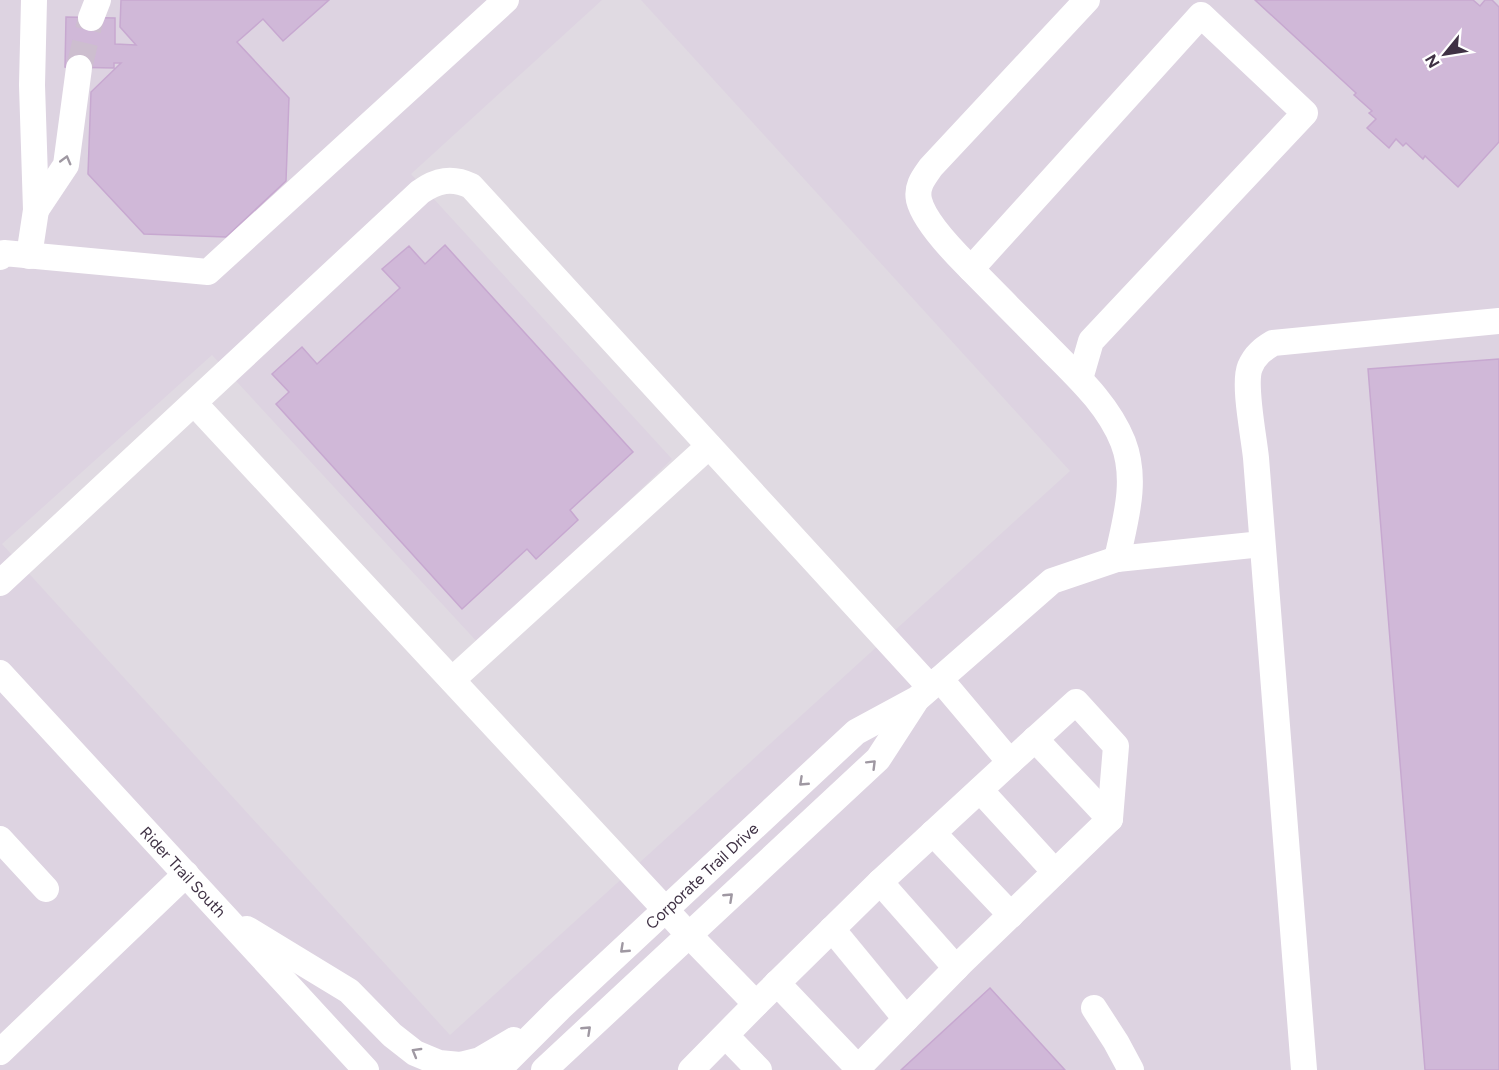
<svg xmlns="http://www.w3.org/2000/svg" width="1499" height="1070" viewBox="0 0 1499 1070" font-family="Figtree,sans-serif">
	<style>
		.industrial { fill: #ddd3e1 }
		.parking { fill: #e0dae2 }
		.building { fill: #d0b8d8; stroke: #c7a8d0; stroke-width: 1.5 }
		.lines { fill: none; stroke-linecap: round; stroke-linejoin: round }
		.minor-tunnel { stroke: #cdbecf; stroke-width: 26; stroke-dasharray: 26 13; stroke-linecap: butt }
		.minor { stroke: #fff; stroke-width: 26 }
		.oneway { stroke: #9f98a2 }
		.labels { text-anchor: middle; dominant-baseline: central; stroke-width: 4.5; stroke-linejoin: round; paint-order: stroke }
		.street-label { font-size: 16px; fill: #3f3144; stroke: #fff }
	</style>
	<rect width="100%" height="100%" fill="#f0e1f2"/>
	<rect class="industrial" x="0" y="0" width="1499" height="1070"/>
	<path class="parking" d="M 602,0 L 641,0 L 1070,471 L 450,1035 L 2,544 L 212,355 L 480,645 L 672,459 L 411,174 Z"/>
	<g class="building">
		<path d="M 121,0 L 329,0 L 283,41 L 263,19 L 237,42 L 289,98 L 286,181 L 226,237 L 144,234 L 88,174 L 91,92 L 121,63 L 114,63 L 114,68 L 65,67 L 66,17 L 115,18 L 115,44 L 136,45 L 120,27 Z"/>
		<path d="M 1255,0 L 1473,0 L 1480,6 L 1485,0 L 1492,0 L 1499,7 L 1499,142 L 1458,187 L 1425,156 L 1423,159 L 1406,143 L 1403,146 L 1396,139 L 1389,148 L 1367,128 L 1376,119 L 1369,113 L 1372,111 L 1354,95 L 1356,93 Z"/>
		<path d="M 445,245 L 633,452 L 570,510 L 578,520 L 536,559 L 527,549 L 462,609 L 276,404 L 289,392 L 272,374 L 302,347 L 317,364 L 400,288 L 382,269 L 409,246 L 425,264 Z"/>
		<path d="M 1499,359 L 1499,1070 L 1425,1070 L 1368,369 Z"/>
		<path d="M 990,988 L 1065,1070 L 901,1070 Z"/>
	</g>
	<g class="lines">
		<path class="minor-tunnel" d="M 79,68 L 91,18"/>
		<g class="minor">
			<path d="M 1087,0 L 931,167 C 924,177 916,186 919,200 C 924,221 952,250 967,265 C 993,291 1018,317 1044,343 C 1074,374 1107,402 1123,442 C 1138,481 1125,521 1117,559"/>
			<path d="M 91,18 L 98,0"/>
			<path d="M 36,210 L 66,165 L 79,68"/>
			<path d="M 29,256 L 36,210 L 32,85 L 34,0"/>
			<path d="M 0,257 L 4,253 L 208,272 L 506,0"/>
			<path d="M 971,269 L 1201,15 L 1305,113 L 1091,341 L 1080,379"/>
			<path d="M 194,403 L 689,935 L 756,1004 L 880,882 L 1010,762 L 940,679"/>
			<path d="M 0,583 L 420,192 C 437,180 452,177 471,186 L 930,687"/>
			<path d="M 0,673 L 366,1070"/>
			<path d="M 452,680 L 709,446"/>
			<path d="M 1035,739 L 1110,819"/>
			<path d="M 980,790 L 1055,872"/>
			<path d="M 933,833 L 1011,915"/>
			<path d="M 0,839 L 46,889"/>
			<path d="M 880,882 L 956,968"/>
			<path d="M 247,929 L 349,991 L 392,1035 L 415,1053 L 439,1063 L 460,1065 L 480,1060 L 514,1040"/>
			<path d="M 832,929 L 906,1019"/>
			<path d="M 777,983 L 858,1068"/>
			<path d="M 1094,1008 L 1116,1042 L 1131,1070"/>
			<path d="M 726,1036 L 759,1070"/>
			<path d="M 0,1052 L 186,874"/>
			<path d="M 498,1070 L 560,1008 L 856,732 L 917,699 L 1052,581 L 1117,559 L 1262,544"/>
			<path d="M 544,1070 L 878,759 L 915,702"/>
			<path d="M 691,1070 L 756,1004"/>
			<path d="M 856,1070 L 962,962 L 1110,819 L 1116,746 L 1076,702 L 1010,762"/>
			<path d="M 1304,1070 L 1256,458 C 1254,437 1243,384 1250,367 C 1255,355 1263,349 1273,343 L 1499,321"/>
		</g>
	</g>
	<defs><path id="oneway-chevron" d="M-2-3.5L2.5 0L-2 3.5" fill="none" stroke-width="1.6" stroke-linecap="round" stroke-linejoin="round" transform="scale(1.5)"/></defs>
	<g class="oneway">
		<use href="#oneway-chevron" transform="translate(66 160) rotate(-75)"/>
		<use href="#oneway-chevron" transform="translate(872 764) rotate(-45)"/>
		<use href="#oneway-chevron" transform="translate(803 782) rotate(137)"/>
		<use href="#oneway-chevron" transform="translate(729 897) rotate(-43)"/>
		<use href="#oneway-chevron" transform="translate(624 949) rotate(137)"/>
		<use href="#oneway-chevron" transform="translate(587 1030) rotate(-43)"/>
		<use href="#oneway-chevron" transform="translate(416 1052) rotate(-150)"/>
	</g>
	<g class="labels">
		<g class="street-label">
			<text transform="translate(183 872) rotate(47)">Rider Trail South</text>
			<text transform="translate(702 876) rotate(-43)">Corporate Trail Drive</text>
		</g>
	</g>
	<g transform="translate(1445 54) rotate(240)" stroke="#ffffff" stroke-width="4.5" paint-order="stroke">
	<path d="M0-4.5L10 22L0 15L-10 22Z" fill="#3f3144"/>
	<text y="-9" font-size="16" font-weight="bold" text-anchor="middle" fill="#3f3144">N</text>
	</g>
</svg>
